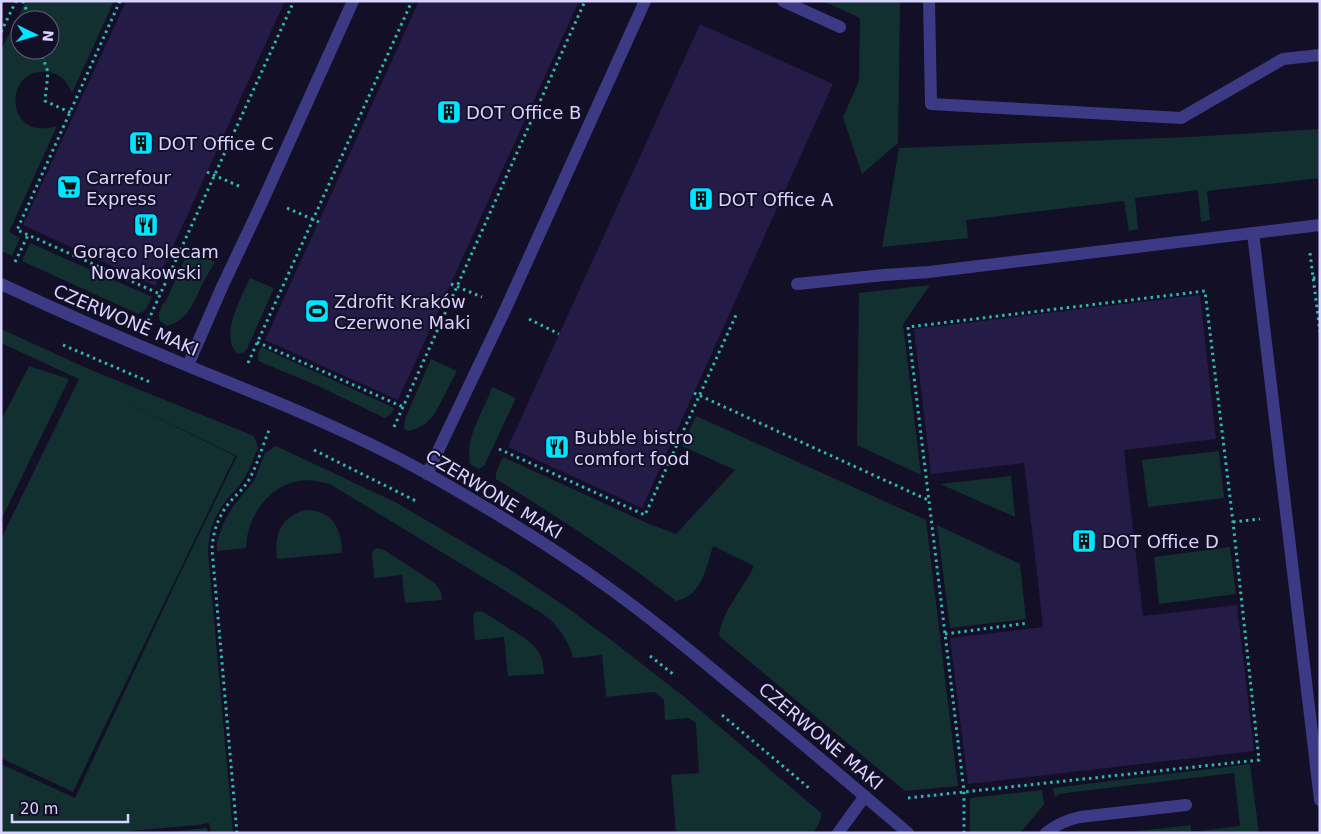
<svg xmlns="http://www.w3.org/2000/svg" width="1321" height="834" viewBox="0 0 1321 834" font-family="'DejaVu Sans',sans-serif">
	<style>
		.green { fill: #12302f; fill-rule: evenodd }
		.building { fill: #241b47 }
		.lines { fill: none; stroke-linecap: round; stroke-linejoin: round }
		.path { stroke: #2fb8b0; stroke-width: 3; stroke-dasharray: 2.5 4; stroke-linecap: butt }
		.service { stroke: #3d3a85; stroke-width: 12 }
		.minor { stroke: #3d3a85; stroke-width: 12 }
		.labels { text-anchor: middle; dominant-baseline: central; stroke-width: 4; stroke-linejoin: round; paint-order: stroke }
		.poi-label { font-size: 18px; fill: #d9d4ff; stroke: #130f26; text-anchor: start }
		.street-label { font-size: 18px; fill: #d9d4ff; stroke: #130f26 }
	</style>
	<rect width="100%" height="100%" fill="#130f26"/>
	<g class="green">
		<path d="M 26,1 L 114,1 L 72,93 C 67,81 60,73 47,72 C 3,66 4,143 57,126 L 9,232 L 20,238 L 12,256 L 1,251 L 1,50 ZM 20,20 L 50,20 L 50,50 L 20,50 Z"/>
		<path d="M 823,1 L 900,1 L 898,143 L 862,174 L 843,117 L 859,81 L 860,18 Z"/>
		<path d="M 1320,129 L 1320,178 L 1207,191 L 1210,220 L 1201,222 L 1198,190 L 1135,198 L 1138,229 L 1129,231 L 1124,201 L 966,220 L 968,238 L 882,247 L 899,148 L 1189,137 Z"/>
		<path d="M 30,243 L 152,297 C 148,305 147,311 138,314 L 22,261 Z"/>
		<path d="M 189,250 L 215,262 C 212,268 208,273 205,279 C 194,299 192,318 167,326 L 160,321 C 157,314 161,309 163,303 L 165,303 Z"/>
		<path d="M 250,278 L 274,288 L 247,349 L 244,352 L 238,354 C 218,337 242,296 250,278 Z"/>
		<path d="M 930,285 L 903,324 L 921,475 L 857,445 L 859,293 Z"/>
		<path d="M 1,329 L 91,370 L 254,436 L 258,448 C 253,459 250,470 243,480 C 239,487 233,492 228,498 C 214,516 209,529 208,552 L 233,833 L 211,833 L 209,823 L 198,825 L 107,833 L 1,833 L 1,764 L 75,798 L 176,582 L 237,456 L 119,399 L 235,456 L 73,792 L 1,758 L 1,539 L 79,379 L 1,343 Z"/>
		<path d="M 261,347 L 394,408 L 392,413 L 385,418 L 316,385 L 258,361 L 258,354 Z"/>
		<path d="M 431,359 L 457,371 L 434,415 L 425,424 L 415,429 L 409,431 L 404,429 L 405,419 Z"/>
		<path d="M 29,366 L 69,379 L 1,520 L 1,421 Z"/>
		<path d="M 492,387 L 516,398 L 484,466 L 479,469 L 470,464 C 465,435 483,414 492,387 Z"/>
		<path d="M 696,416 L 926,520 L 958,786 L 905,791 L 719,636 C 721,613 744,587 754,566 L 713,546 C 706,568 702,596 676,601 C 618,556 558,517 496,479 L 496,472 L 503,457 L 647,523 L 676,534 L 735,470 L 682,446 Z"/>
		<path d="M 276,446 L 397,503 L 512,571 L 569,609 L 611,640 L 687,699 L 821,813 C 822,821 817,827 813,833 L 676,833 L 671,775 L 699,773 L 696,723 L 688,718 L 665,720 L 664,700 L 655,692 L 606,697 L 602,655 L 573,658 C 568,639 558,625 543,614 L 330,484 C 320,482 309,479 298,481 C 267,487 247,518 246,548 L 217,551 L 217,541 L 224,522 L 234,505 L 254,481 L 265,453 Z"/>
		<path d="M 1219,451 L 1224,498 L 1148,507 L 1142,460 Z"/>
		<path d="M 1011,476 L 1015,517 L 940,484 Z"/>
		<path d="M 305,510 C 333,510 341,528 342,553 L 277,559 C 274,534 280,518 305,510 Z"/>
		<path d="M 937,525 L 1020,564 L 1026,619 L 950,628 Z"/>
		<path d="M 1230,547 L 1236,594 L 1159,604 L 1154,557 Z"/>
		<path d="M 377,548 L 384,550 L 435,583 L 441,592 L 442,600 L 405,603 L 402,575 L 374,578 L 372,553 L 374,550 Z"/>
		<path d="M 477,611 L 483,612 C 492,617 501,623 510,629 C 530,641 544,649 544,674 L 508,676 L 504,637 L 475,640 L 473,616 L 474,613 Z"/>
		<path d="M 1250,764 L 1259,833 L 1121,833 L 1191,825 L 1191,832 L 1240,826 L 1234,773 L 1073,792 L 1060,794 L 1055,797 L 1053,788 Z"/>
		<path d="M 1042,790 L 1044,805 L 1020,833 L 970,833 L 970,798 Z"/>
		<path d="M 207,828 L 208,833 L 161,833 Z"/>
	</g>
	<g class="building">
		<path d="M 126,1 L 285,1 L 155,286 L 23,225 Z"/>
		<path d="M 419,1 L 579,1 L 398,400 L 265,340 Z"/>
		<path d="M 700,24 L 833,84 L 642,508 L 508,447 Z"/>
		<path d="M 1200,295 L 1216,439 L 1124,450 L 1143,616 L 1237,605 L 1254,751 L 968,784 L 950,638 L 1043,627 L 1034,547 L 1024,463 L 931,474 L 914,329 Z"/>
	</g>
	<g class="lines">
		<g class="path">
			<path d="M 23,1 L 30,20"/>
			<path d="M 120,1 L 17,230 L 160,294"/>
			<path d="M 1,32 L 16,1"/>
			<path d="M 40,50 L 48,72 L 45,101 L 74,114"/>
			<path d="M 207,172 L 241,187"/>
			<path d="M 287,208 L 319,222"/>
			<path d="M 1310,253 L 1320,332"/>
			<path d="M 15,262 L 28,235"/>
			<path d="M 1313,278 L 1320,277"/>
			<path d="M 451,284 L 482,297"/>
			<path d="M 529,319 L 559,334"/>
			<path d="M 148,321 L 294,1"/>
			<path d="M 257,342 L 403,407"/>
			<path d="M 63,345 L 152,383"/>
			<path d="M 248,363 L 412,1"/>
			<path d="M 694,393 L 928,500"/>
			<path d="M 394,427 L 585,1"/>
			<path d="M 499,449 L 645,515 L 737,313"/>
			<path d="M 314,450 L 416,501"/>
			<path d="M 1233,522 L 1260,519"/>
			<path d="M 945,634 L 1028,623"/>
			<path d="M 650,656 L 673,674"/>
			<path d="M 722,715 L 809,788"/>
			<path d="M 908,798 L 1259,760 L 1233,522 L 1205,291 L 908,327 L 964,791 L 964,833"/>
			<path d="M 237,833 L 212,549 C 213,532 218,517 229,503 C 235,496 242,490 247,483 C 257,467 262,447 269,430"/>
		</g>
		<g class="service">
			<path d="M 783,1 L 840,27"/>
			<path d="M 929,1 L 931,104 L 1181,118 L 1283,59 L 1320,55"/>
			<path d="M 1253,233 L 1320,800"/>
			<path d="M 797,284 L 884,275 L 929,272 L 1320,225"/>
			<path d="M 188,365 L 222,287 L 264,198 L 353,1"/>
			<path d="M 427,474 L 506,308 L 645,1"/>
			<path d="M 838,833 L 865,796"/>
			<path d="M 1046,833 C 1057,824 1066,820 1080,817 L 1186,805"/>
		</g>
		<path class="minor" d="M 1,284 C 63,313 125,340 188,366 C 270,399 350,431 428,474 C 490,509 551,546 609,588 C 648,616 686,647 723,678 C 786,729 847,781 908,833"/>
	</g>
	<defs>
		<symbol id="building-square" viewBox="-11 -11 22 22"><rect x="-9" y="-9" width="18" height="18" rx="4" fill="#00e5ff" stroke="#130f26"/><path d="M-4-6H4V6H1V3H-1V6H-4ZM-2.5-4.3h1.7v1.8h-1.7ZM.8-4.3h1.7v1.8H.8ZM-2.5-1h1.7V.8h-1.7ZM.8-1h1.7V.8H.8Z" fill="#111"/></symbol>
		<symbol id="supermarket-square" viewBox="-11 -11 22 22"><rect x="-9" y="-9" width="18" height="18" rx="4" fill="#00e5ff" stroke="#130f26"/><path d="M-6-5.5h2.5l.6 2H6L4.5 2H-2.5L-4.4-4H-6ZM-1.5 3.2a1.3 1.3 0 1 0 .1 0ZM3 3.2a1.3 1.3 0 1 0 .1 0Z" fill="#111"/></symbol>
		<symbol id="restaurant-square" viewBox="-11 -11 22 22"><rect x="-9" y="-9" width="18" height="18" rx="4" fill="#00e5ff" stroke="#130f26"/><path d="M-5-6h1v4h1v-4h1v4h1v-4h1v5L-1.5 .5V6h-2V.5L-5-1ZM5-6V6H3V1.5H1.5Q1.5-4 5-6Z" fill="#111"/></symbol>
		<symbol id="stadium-square" viewBox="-11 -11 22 22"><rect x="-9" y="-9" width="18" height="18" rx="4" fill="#00e5ff" stroke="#130f26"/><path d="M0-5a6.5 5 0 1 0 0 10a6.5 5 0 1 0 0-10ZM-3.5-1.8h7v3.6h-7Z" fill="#111"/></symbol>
	</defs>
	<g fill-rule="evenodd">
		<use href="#building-square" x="435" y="98" width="28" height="28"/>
		<use href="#building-square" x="127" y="129" width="28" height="28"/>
		<use href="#supermarket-square" x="55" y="173" width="28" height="28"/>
		<use href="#building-square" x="687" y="185" width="28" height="28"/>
		<use href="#restaurant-square" x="132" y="211" width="28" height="28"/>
		<use href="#stadium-square" x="303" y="297" width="28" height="28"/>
		<use href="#restaurant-square" x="543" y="433" width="28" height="28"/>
		<use href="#building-square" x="1070" y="527" width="28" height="28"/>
	</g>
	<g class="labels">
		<g class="poi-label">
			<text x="466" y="112">DOT Office B</text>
			<text x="158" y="143">DOT Office C</text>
			<text x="86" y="177">Carrefour<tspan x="86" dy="21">Express</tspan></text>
			<text x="718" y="199">DOT Office A</text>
			<text x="146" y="251" text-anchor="middle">Gorąco Polecam<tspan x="146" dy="21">Nowakowski</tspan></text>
			<text x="334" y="301">Zdrofit Kraków<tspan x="334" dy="21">Czerwone Maki</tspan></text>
			<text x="574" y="437">Bubble bistro<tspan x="574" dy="21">comfort food</tspan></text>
			<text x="1102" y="541">DOT Office D</text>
		</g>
		<g class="street-label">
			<text transform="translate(126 320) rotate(23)">CZERWONE MAKI</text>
			<text transform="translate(494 494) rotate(31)">CZERWONE MAKI</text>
			<text transform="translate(821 736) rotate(40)">CZERWONE MAKI</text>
		</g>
	</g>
	<rect width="1321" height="834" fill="none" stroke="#d9d4ff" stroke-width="5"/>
	<g transform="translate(35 35) rotate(95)"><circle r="24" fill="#130f26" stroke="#625e7d"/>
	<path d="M0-4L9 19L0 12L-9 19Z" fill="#00e5ff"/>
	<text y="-8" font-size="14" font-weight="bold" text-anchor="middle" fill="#d9d4ff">N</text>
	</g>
	<path d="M12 814v8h116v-8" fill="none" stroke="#d9d4ff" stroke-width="2.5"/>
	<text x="20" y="814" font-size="15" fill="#d9d4ff" stroke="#130f26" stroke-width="4" paint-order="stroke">20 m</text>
</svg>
